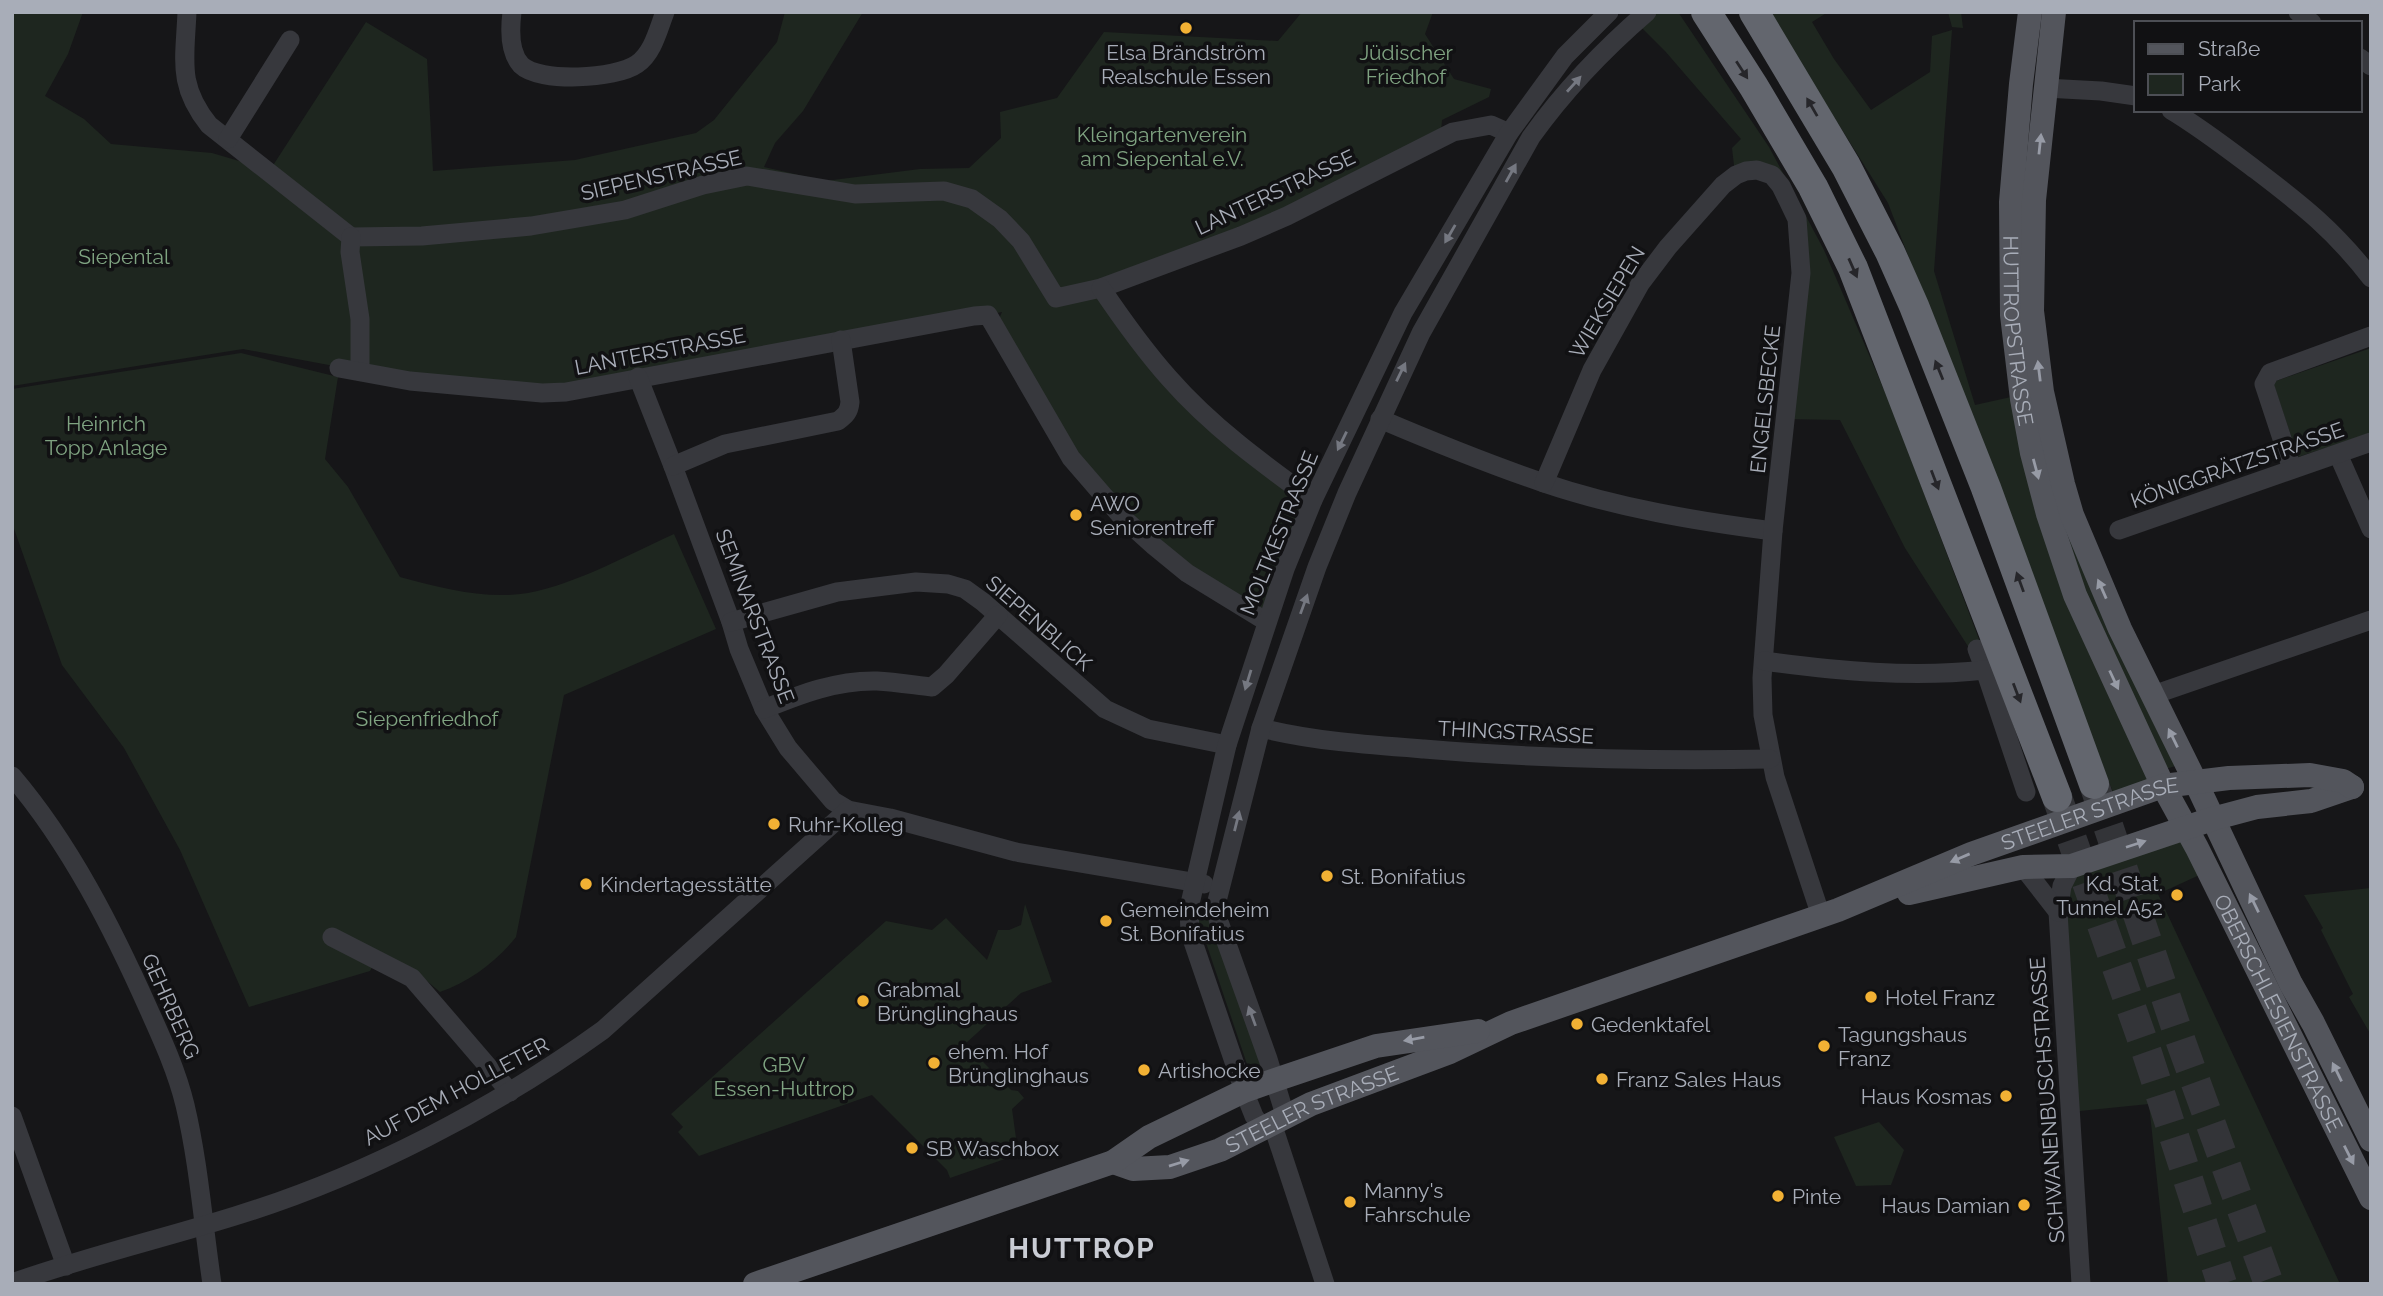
<svg xmlns="http://www.w3.org/2000/svg" width="2383" height="1296" viewBox="0 0 2383 1296" font-family="Raleway,sans-serif">
	<style>
		.green { fill: #1e261f }
		.lines { fill: none; stroke-linecap: round; stroke-linejoin: round }
		.highway-tunnel { stroke: #333438; stroke-width: 30; stroke-dasharray: 30 15; stroke-linecap: butt }
		.minor { stroke: #37383d; stroke-width: 19 }
		.major { stroke: #53555c; stroke-width: 24 }
		.highway { stroke: #63666e; stroke-width: 30 }
		.oneway { fill: #26262a }
		.oneway2 { fill: #757881 }
		.oneway3 { fill: #979ba6 }
		.poi-dot { fill: #f2b134; stroke: #111113; stroke-width: 2.5 }
		.labels { text-anchor: middle; dominant-baseline: central; stroke-width: 7; stroke-linejoin: round; paint-order: stroke }
		.poi-label { font-size: 21px; fill: #a8adb8; stroke: #111113; text-anchor: start }
		.park-label { font-size: 21px; fill: #7fa381; stroke: #111113 }
		.street-label { font-size: 21px; fill: #a8adb8; stroke: #111113 }
		.district-label { font-size: 28px; font-weight: bold; letter-spacing: 2px; fill: #c9ccd4; stroke: #111113 }
	</style>
	<rect width="100%" height="100%" fill="#161618"/>
	<g class="green">
		<path d="M 12,12 L 83,12 L 68,54 L 45,96 L 84,119 L 111,144 L 212,153 L 270,170 L 366,22 L 427,59 L 433,171 L 575,160 L 696,133 L 714,120 L 777,42 L 785,12 L 863,12 L 803,111 L 775,143 L 764,167 L 825,181 L 920,169 L 969,168 L 1001,138 L 1000,112 L 1057,98 L 1104,32 L 1278,41 L 1302,12 L 1433,12 L 1425,34 L 1454,79 L 1491,89 L 1489,97 L 1442,120 L 1441,131 L 1287,214 L 1056,299 L 1101,289 L 1169,379 L 1312,500 L 1267,618 L 1193,568 L 1125,511 L 1076,454 L 998,321 L 1002,312 L 566,391 L 409,380 L 243,349 L 12,386 Z"/>
		<path d="M 1649,12 L 1678,12 L 1769,147 L 1824,250 L 1891,406 L 1980,642 L 1971,651 L 1905,548 L 1840,420 L 1786,419 L 1802,272 L 1782,185 L 1735,174 L 1732,148 L 1741,139 L 1665,51 L 1637,23 Z"/>
		<path d="M 1768,12 L 1828,12 L 1812,22 L 1834,59 L 1871,110 L 1930,72 L 1932,36 L 1952,30 L 1934,271 L 1975,405 L 2020,395 L 2052,445 L 2185,763 L 2156,772 L 2161,785 L 2116,800 L 1888,203 Z"/>
		<path d="M 1948,12 L 1961,12 L 1963,28 L 1952,27 Z"/>
		<path d="M 2371,348 L 2371,433 L 2298,457 L 2273,382 Z"/>
		<path d="M 241,353 L 338,377 L 325,459 L 348,487 L 400,577 C 440,588 487,600 528,593 C 579,583 627,555 674,534 L 716,629 L 564,695 L 516,937 C 497,961 469,982 440,992 L 414,970 L 374,964 L 370,971 L 249,1007 L 180,850 L 124,748 L 62,665 L 12,523 L 12,389 Z"/>
		<path d="M 2183,829 L 2206,872 L 2158,894 L 2340,1284 L 2168,1284 L 2149,1104 L 2070,1112 L 2064,877 Z"/>
		<path d="M 2371,888 L 2371,1035 L 2349,997 L 2353,994 L 2321,930 L 2323,928 L 2304,895 Z"/>
		<path d="M 1025,904 L 1052,982 L 1021,993 L 965,1044 L 1011,1090 L 1018,1091 L 1024,1098 L 1012,1109 L 1016,1138 L 1022,1153 L 950,1178 L 947,1170 L 872,1095 L 699,1156 L 678,1132 L 683,1127 L 671,1114 L 886,921 L 932,930 L 946,918 L 987,960 L 998,930 L 1009,930 L 1021,925 Z"/>
		<path d="M 1209,911 L 1266,1074 L 1252,1079 L 1197,916 Z"/>
		<path d="M 1879,1122 L 1904,1150 L 1891,1185 L 1856,1186 L 1834,1137 Z"/>
	</g>
	<g class="lines">
		<g class="highway-tunnel">
			<path d="M 2094,784 L 2181,1042 L 2269,1284"/>
			<path d="M 2057,797 L 2147,1053 L 2222,1284"/>
		</g>
		<g class="minor">
			<path d="M 187,12 C 185,60 177,85 209,125 L 351,237"/>
			<path d="M 512,12 C 510,28 509,52 521,65 C 539,83 616,79 637,64 C 653,53 658,30 665,12"/>
			<path d="M 2298,12 L 2312,23"/>
			<path d="M 2360,58 L 2371,66"/>
			<path d="M 2045,88 L 2101,91 L 2136,96"/>
			<path d="M 2171,110 C 2201,128 2228,149 2256,170 C 2302,205 2335,231 2371,278"/>
			<path d="M 228,139 L 290,40"/>
			<path d="M 351,237 L 422,236 L 531,226 L 625,210 L 703,185 L 747,176 L 855,194 L 944,191 L 972,199 L 1000,219 L 1021,241 L 1056,298 L 1101,288 L 1241,236 L 1287,216 L 1453,132 L 1491,125 L 1509,133"/>
			<path d="M 351,237 L 350,252 L 360,319 L 360,371"/>
			<path d="M 1101,288 C 1122,319 1144,350 1169,378 C 1211,426 1262,463 1313,500"/>
			<path d="M 339,368 L 410,381 L 542,393 L 566,392 L 974,316 L 988,315 L 1071,458 L 1122,517 L 1154,546 L 1187,573 L 1267,622"/>
			<path d="M 638,377 L 673,466 L 731,622 L 739,649 L 764,709 L 788,748 L 833,801 L 848,810 L 890,818 L 1016,852 L 1204,884"/>
			<path d="M 1380,419 C 1434,442 1488,464 1544,483 C 1618,508 1696,521 1773,531"/>
			<path d="M 2338,454 L 2371,529"/>
			<path d="M 673,466 L 725,444 L 838,421 C 846,415 849,412 850,402 L 841,340"/>
			<path d="M 2292,469 L 2264,384 L 2270,373 L 2371,336"/>
			<path d="M 1544,483 L 1592,370 L 1640,284 L 1668,247 L 1723,185 L 1736,175 L 1746,171 L 1757,170 L 1772,175 L 1781,186 L 1797,219 L 1801,273 L 1773,531 L 1762,678 L 1763,715 L 1775,777 L 1821,916"/>
			<path d="M 2119,530 L 2371,442"/>
			<path d="M 731,622 L 837,592 L 916,582 L 948,584 L 965,589 L 983,602 L 1105,709 L 1148,729 L 1227,745"/>
			<path d="M 1977,649 L 1985,670"/>
			<path d="M 1764,661 C 1838,671 1911,678 1985,670 L 2026,792"/>
			<path d="M 2153,695 L 2371,620"/>
			<path d="M 764,709 C 801,694 837,680 877,681 C 895,682 914,685 932,687 L 946,675 L 998,615"/>
			<path d="M 1261,728 C 1313,741 1370,745 1424,749 C 1540,759 1654,761 1770,759"/>
			<path d="M 12,776 C 70,844 113,929 149,1010 C 163,1041 177,1072 185,1105 C 199,1164 203,1224 212,1284"/>
			<path d="M 2072,866 L 2062,886 L 2058,912 L 2081,1284"/>
			<path d="M 2023,867 L 2058,912"/>
			<path d="M 332,937 L 412,978 L 510,1092"/>
			<path d="M 1285,1115 L 1268,1059 L 1218,919 L 1217,901 L 1261,728 L 1317,567 L 1347,493 L 1421,333 L 1531,137 C 1564,91 1604,49 1647,12"/>
			<path d="M 12,1116 L 66,1266"/>
			<path d="M 1272,1123 L 1325,1284"/>
			<path d="M 1262,1128 L 1254,1116 L 1244,1091 L 1190,933 L 1189,908 L 1227,745 L 1285,569 L 1313,500 L 1403,313 L 1509,133 L 1565,56 L 1609,12"/>
			<path d="M 12,1283 C 85,1257 161,1239 235,1216 C 363,1177 495,1108 603,1030 L 848,810"/>
		</g>
		<g class="major">
			<path id="s1" d="M 2030,12 L 2021,84 L 2011,202 L 2012,315 L 2022,399 L 2032,453 L 2048,514 L 2075,595 L 2163,786 L 2197,848 L 2371,1198"/>
			<path d="M 2054,12 L 2034,200 L 2032,311 L 2042,392 L 2063,484 L 2072,515 L 2120,629 L 2200,791 L 2291,984 L 2313,1023 L 2371,1140"/>
			<path d="M 1909,893 L 2023,867 L 2072,866 L 2212,819 L 2257,807 L 2311,801 L 2352,787"/>
			<path id="s2" d="M 1113,1162 L 1133,1169 L 1170,1167 L 1220,1150 L 1311,1104 L 1450,1052 L 1511,1023 L 1838,910 L 1971,854 L 2163,786 L 2229,778 L 2310,775 L 2343,781 L 2352,787"/>
			<path d="M 755,1284 L 1113,1162 L 1149,1137 L 1244,1091 L 1275,1080 L 1376,1046 L 1478,1031"/>
		</g>
		<g class="highway">
			<path d="M 1706,12 L 1754,87 L 1813,187 L 1853,268 L 2057,797"/>
			<path d="M 1754,12 L 1846,166 L 1890,252 L 1914,306 L 1986,488 L 2094,784"/>
		</g>
	</g>
	<defs><path id="oneway-solid" d="M-6-.8H1V-3.2L6.5 0L1 3.2V.8H-6Z" transform="scale(1.75)"/></defs>
	<g class="oneway">
		<use href="#oneway-solid" transform="translate(1742 70) rotate(57)"/>
		<use href="#oneway-solid" transform="translate(1812 107) rotate(-120)"/>
		<use href="#oneway-solid" transform="translate(1853 268) rotate(66)"/>
		<use href="#oneway-solid" transform="translate(1939 370) rotate(-112)"/>
		<use href="#oneway-solid" transform="translate(1935 480) rotate(69)"/>
		<use href="#oneway-solid" transform="translate(2020 582) rotate(-110)"/>
		<use href="#oneway-solid" transform="translate(2017 693) rotate(69)"/>
	</g>
	<g class="oneway2">
		<use href="#oneway-solid" transform="translate(1574 84) rotate(-48)"/>
		<use href="#oneway-solid" transform="translate(1511 173) rotate(-61)"/>
		<use href="#oneway-solid" transform="translate(1450 234) rotate(120)"/>
		<use href="#oneway-solid" transform="translate(1401 372) rotate(-64)"/>
		<use href="#oneway-solid" transform="translate(1342 441) rotate(116)"/>
		<use href="#oneway-solid" transform="translate(1304 604) rotate(-70)"/>
		<use href="#oneway-solid" transform="translate(1248 680) rotate(107)"/>
		<use href="#oneway-solid" transform="translate(1237 821) rotate(-76)"/>
		<use href="#oneway-solid" transform="translate(1252 1016) rotate(-110)"/>
	</g>
	<g class="oneway3">
		<use href="#oneway-solid" transform="translate(2040 144) rotate(-84)"/>
		<use href="#oneway-solid" transform="translate(2039 371) rotate(-97)"/>
		<use href="#oneway-solid" transform="translate(2036 469) rotate(75)"/>
		<use href="#oneway-solid" transform="translate(2102 589) rotate(-114)"/>
		<use href="#oneway-solid" transform="translate(2114 680) rotate(65)"/>
		<use href="#oneway-solid" transform="translate(2173 738) rotate(-116)"/>
		<use href="#oneway-solid" transform="translate(2136 844) rotate(-18)"/>
		<use href="#oneway-solid" transform="translate(1960 858) rotate(157)"/>
		<use href="#oneway-solid" transform="translate(2254 903) rotate(-116)"/>
		<use href="#oneway-solid" transform="translate(1414 1039) rotate(170)"/>
		<use href="#oneway-solid" transform="translate(2337 1072) rotate(-116)"/>
		<use href="#oneway-solid" transform="translate(2349 1155) rotate(63)"/>
		<use href="#oneway-solid" transform="translate(1179 1163) rotate(-17)"/>
	</g>
	<g class="poi-dot">
		<circle cx="1186" cy="28" r="7"/>
		<circle cx="1076" cy="515" r="7"/>
		<circle cx="774" cy="824" r="7"/>
		<circle cx="1327" cy="876" r="7"/>
		<circle cx="586" cy="884" r="7"/>
		<circle cx="2177" cy="895" r="7"/>
		<circle cx="1106" cy="921" r="7"/>
		<circle cx="1871" cy="997" r="7"/>
		<circle cx="863" cy="1001" r="7"/>
		<circle cx="1577" cy="1024" r="7"/>
		<circle cx="1824" cy="1046" r="7"/>
		<circle cx="934" cy="1063" r="7"/>
		<circle cx="1144" cy="1070" r="7"/>
		<circle cx="1602" cy="1079" r="7"/>
		<circle cx="2006" cy="1096" r="7"/>
		<circle cx="912" cy="1148" r="7"/>
		<circle cx="1778" cy="1196" r="7"/>
		<circle cx="1350" cy="1202" r="7"/>
		<circle cx="2024" cy="1205" r="7"/>
	</g>
	<g class="labels">
		<g class="poi-label">
			<text x="1186" y="52" text-anchor="middle">Elsa Brändström<tspan x="1186" dy="24">Realschule Essen</tspan></text>
			<text x="1090" y="503">AWO<tspan x="1090" dy="24">Seniorentreff</tspan></text>
			<text x="788" y="824">Ruhr-Kolleg</text>
			<text x="1341" y="876">St. Bonifatius</text>
			<text x="2163" y="883" text-anchor="end">Kd. Stat.<tspan x="2163" dy="24">Tunnel A52</tspan></text>
			<text x="600" y="884">Kindertagesstätte</text>
			<text x="1120" y="909">Gemeindeheim<tspan x="1120" dy="24">St. Bonifatius</tspan></text>
			<text x="877" y="989">Grabmal<tspan x="877" dy="24">Brünglinghaus</tspan></text>
			<text x="1885" y="997">Hotel Franz</text>
			<text x="1591" y="1024">Gedenktafel</text>
			<text x="1838" y="1034">Tagungshaus<tspan x="1838" dy="24">Franz</tspan></text>
			<text x="948" y="1051">ehem. Hof<tspan x="948" dy="24">Brünglinghaus</tspan></text>
			<text x="1158" y="1070">Artishocke</text>
			<text x="1616" y="1079">Franz Sales Haus</text>
			<text x="1992" y="1096" text-anchor="end">Haus Kosmas</text>
			<text x="926" y="1148">SB Waschbox</text>
			<text x="1364" y="1190">Manny's<tspan x="1364" dy="24">Fahrschule</tspan></text>
			<text x="1792" y="1196">Pinte</text>
			<text x="2010" y="1205" text-anchor="end">Haus Damian</text>
		</g>
		<g class="park-label">
			<text x="1406" y="52">Jüdischer<tspan x="1406" dy="24">Friedhof</tspan></text>
			<text x="1162" y="134">Kleingartenverein<tspan x="1162" dy="24">am Siepental e.V.</tspan></text>
			<text x="124" y="256">Siepental</text>
			<text x="106" y="423">Heinrich<tspan x="106" dy="24">Topp Anlage</tspan></text>
			<text x="427" y="718">Siepenfriedhof</text>
			<text x="784" y="1064">GBV<tspan x="784" dy="24">Essen-Huttrop</tspan></text>
		</g>
		<g class="street-label">
			<text transform="translate(661 175) rotate(-13)">SIEPENSTRASSE</text>
			<text transform="translate(1275 192) rotate(-25)">LANTERSTRASSE</text>
			<text transform="translate(1607 302) rotate(-59)">WIEKSIEPEN</text>
			<text stroke="none"><textPath href="#s1" startOffset="320">HUTTROPSTRASSE</textPath></text>
			<text transform="translate(660 351) rotate(-11)">LANTERSTRASSE</text>
			<text transform="translate(1765 399) rotate(-84)">ENGELSBECKE</text>
			<text transform="translate(2237 465) rotate(-19)">KÖNIGGRÄTZSTRASSE</text>
			<text transform="translate(1279 533) rotate(-68)">MOLTKESTRASSE</text>
			<text transform="translate(755 616) rotate(69)">SEMINARSTRASSE</text>
			<text transform="translate(1039 623) rotate(41)">SIEPENBLICK</text>
			<text transform="translate(1516 732) rotate(3)">THINGSTRASSE</text>
			<text stroke="none"><textPath href="#s2" startOffset="1045">STEELER STRASSE</textPath></text>
			<text transform="translate(171 1006) rotate(66)">GEHRBERG</text>
			<text stroke="none"><textPath href="#s1" startOffset="1057">OBERSCHLESIENSTRASSE</textPath></text>
			<text transform="translate(456 1091) rotate(-28)">AUF DEM HOLLETER</text>
			<text transform="translate(2047 1100) rotate(-94)">SCHWANENBUSCHSTRASSE</text>
			<text stroke="none"><textPath href="#s2" startOffset="212">STEELER STRASSE</textPath></text>
		</g>
		<g class="district-label">
			<text x="1082" y="1248">HUTTROP</text>
		</g>
	</g>
	<rect width="2383" height="1296" fill="none" stroke="#a8adb8" stroke-width="28"/>
	<rect x="2134" y="21" width="228" height="91" fill="#111113" stroke="#4d4f55" stroke-width="2"/>
	<rect x="2148" y="44" width="35" height="10" fill="#53555c" stroke="#4d4f55" stroke-width="2"/>
	<text x="2198" y="56" font-size="21" fill="#a8adb8">Straße</text>
	<rect x="2148" y="74" width="35" height="21" fill="#1e261f" stroke="#4d4f55" stroke-width="2"/>
	<text x="2198" y="91" font-size="21" fill="#a8adb8">Park</text>
</svg>
